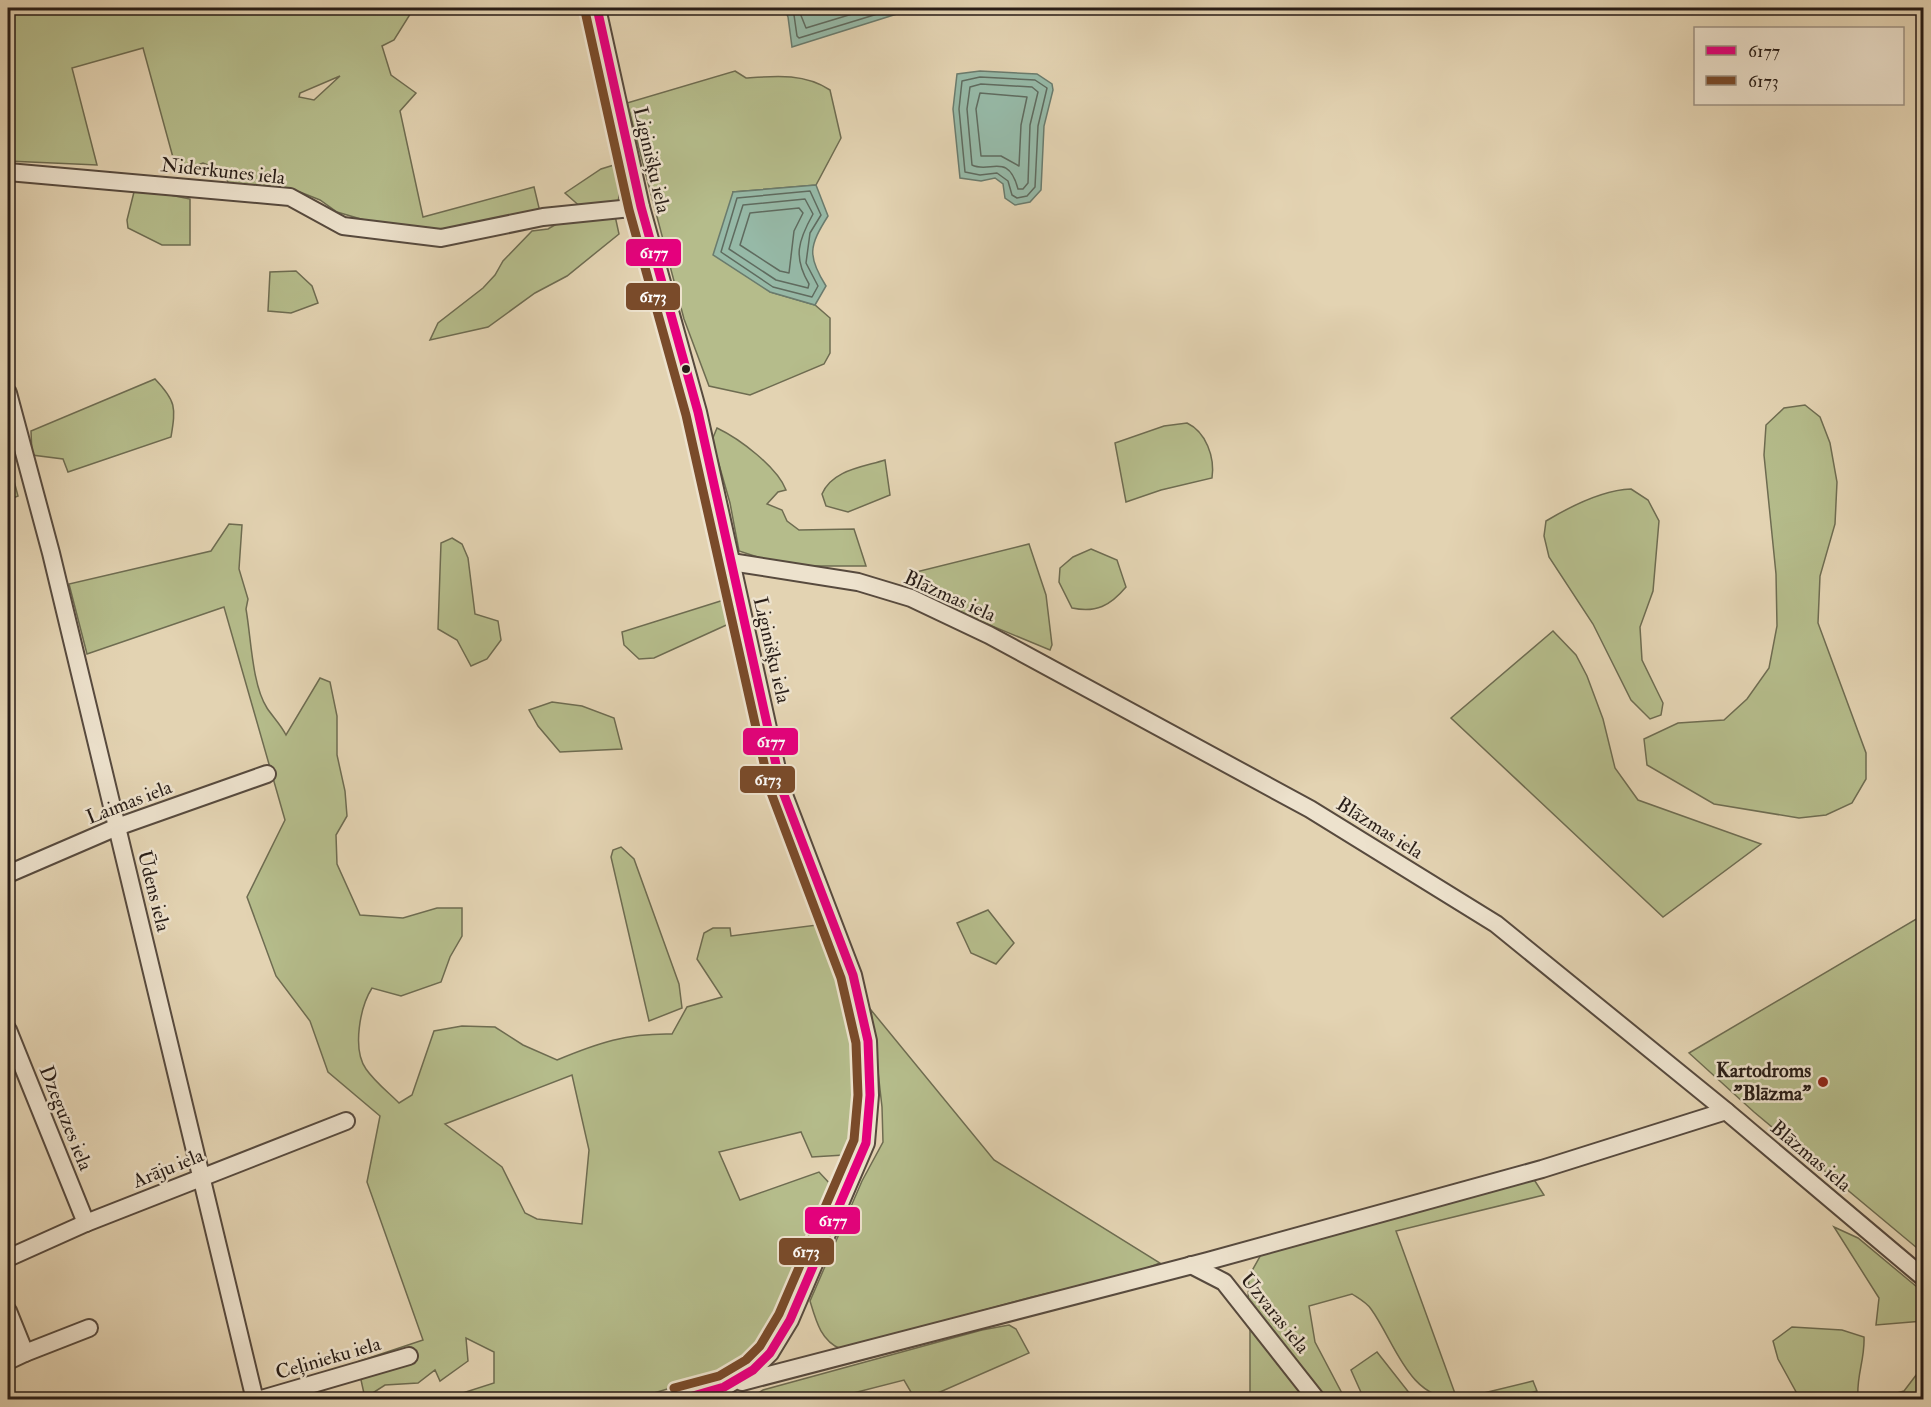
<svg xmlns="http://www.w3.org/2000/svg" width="1931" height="1407" viewBox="0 0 1931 1407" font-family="'IM FELL Double Pica',serif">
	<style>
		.green { fill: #b5bc8b; stroke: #6e6c51; stroke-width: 1.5; fill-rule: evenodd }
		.water { fill: #96b9a7; stroke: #6a7b6d; stroke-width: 1.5 }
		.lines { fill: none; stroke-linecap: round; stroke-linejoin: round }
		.shore { stroke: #5f6b5f; stroke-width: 1.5 }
		.minor-casing { stroke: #574a3e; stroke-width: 20 }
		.minor { stroke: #ede2cd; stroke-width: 16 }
		.bus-1-casing { stroke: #ede2cd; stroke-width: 14 }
		.bus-2-casing { stroke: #ede2cd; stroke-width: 14 }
		.bus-1 { stroke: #e5007d; stroke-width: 9 }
		.bus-2 { stroke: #7a4b2a; stroke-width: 9 }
		.bus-dot { fill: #281d17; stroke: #ede2cd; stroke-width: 2 }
		.poi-dot { fill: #8f2418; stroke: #ede2cd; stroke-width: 2 }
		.labels { text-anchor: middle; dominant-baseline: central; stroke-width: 5; stroke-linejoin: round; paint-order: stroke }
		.street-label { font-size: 20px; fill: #281d17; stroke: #ede2cd }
		.poi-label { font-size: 20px; font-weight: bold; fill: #281d17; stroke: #ede2cd; text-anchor: end }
		.line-badge { stroke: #ede2cd; stroke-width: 2 }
		.badge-label { font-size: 16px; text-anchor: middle; font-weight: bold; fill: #fff }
	</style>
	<rect width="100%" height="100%" fill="#e3d3b2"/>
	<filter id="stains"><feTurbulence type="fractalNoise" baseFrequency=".00333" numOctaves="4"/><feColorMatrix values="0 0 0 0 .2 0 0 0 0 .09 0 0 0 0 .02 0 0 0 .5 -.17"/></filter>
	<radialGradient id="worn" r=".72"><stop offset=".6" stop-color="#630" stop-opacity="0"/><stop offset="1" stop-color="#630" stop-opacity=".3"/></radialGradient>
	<g class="green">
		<path d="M 8,8 L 414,8 L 394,40 L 382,46 L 391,75 L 416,93 L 400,111 L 423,217 L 534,187 L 540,212 L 451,231 L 388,227 L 337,212 L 320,200 L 300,192 L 230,188 L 224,171 L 203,163 L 177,172 L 143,48 L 72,68 L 97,165 L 8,161 ZM 340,76 L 314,100 L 299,97 L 300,93 Z"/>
		<path d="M 735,71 L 746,78 C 775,76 804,73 830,90 L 841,138 L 816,185 L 733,192 L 770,292 L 815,305 L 830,318 L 830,353 L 824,364 L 750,395 L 709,386 L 684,319 L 627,103 Z"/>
		<path d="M 614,165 L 621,184 L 618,202 L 612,202 L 619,234 L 567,276 L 535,293 L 488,327 L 430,340 L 438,323 L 483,288 L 495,275 L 503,261 L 532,231 L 548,229 L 583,209 L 565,193 L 601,169 Z"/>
		<path d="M 135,188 L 190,199 L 190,245 L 162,245 L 128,228 L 127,220 Z"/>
		<path d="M 296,271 L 312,286 L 318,303 L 291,313 L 268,311 L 270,272 Z"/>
		<path d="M 155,379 C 176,401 176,407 171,437 L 68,472 L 63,459 L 32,455 L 31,431 Z"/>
		<path d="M 1805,405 L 1820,417 L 1830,443 L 1837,482 L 1835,524 L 1820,576 L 1818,623 L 1866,753 L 1866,779 L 1852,803 L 1826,815 L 1799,818 L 1714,804 L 1647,765 L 1644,739 L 1678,723 L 1724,720 L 1747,699 L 1769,668 L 1777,626 L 1776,574 L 1764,455 L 1766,425 L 1784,408 Z"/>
		<path d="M 1187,423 C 1206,432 1215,457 1212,478 L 1161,490 L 1126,502 L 1115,443 L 1164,426 Z"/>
		<path d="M 717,428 C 740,439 777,467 786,490 L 778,492 L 767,504 L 782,510 L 787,521 L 799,530 L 854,529 L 866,566 L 785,566 L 739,551 L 730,503 L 712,440 Z"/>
		<path d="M 8,458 L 18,496 L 8,500 Z"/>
		<path d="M 885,460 L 890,495 L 848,512 L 826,506 L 822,494 C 832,470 863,467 885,460 Z"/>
		<path d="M 1631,489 L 1648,500 L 1659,521 L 1653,591 L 1640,627 L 1642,660 L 1663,703 L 1661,715 L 1650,719 L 1631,700 L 1593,624 L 1549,557 L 1544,536 L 1546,521 C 1571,506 1602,490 1631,489 Z"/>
		<path d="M 229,524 L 242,525 L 239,569 L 248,599 L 246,609 C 251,637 252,685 267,708 C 273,717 281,725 286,735 L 320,678 L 330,682 L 337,716 L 337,755 L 345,791 L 347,816 L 336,835 L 337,864 L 360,915 L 403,918 L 437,908 L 462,908 L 462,936 L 450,957 L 441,982 L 401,996 L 372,988 C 360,1007 352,1049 366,1069 C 375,1082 388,1092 399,1103 L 412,1095 L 434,1031 L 462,1026 L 495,1027 L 523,1045 L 557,1060 C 598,1043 627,1033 672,1034 L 687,1007 L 722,997 L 697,959 L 704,933 L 713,928 L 730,928 L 731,936 L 817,925 C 850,999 870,1075 844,1155 L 812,1157 L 801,1132 L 719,1152 L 740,1200 L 819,1172 L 832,1186 L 771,1338 L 756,1354 L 724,1372 L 634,1399 L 590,1399 L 578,1394 L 578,1400 L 444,1399 L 494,1383 L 494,1352 L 466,1338 L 468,1361 L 440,1381 L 435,1370 L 418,1383 L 385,1385 L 365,1398 L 357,1362 L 423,1340 L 367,1182 L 380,1116 L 328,1072 L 310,1021 L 276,976 L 247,897 L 285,820 L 224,607 L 87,654 L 69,584 L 211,551 ZM 572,1075 L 589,1150 L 582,1224 L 537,1219 L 525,1213 L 502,1167 L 445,1124 Z"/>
		<path d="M 452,538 L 462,544 L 468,558 L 475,614 L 498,621 L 501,640 L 487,659 L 471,666 L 457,640 L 438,629 L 441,543 Z"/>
		<path d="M 1029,544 L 1046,595 L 1052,645 L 1050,650 L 922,597 L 912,573 Z"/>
		<path d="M 1091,549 L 1117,560 L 1126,587 C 1110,606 1096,613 1072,608 L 1059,582 L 1060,568 L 1073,557 Z"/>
		<path d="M 727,599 L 733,622 L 654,658 L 639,659 L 624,645 L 622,632 Z"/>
		<path d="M 1553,631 L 1576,655 L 1587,676 L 1603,719 L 1615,768 L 1638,800 L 1761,844 L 1663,917 L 1451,718 Z"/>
		<path d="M 552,702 L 582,706 L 614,718 L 622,749 L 560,752 L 538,726 L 529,710 Z"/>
		<path d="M 621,847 L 634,859 L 679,984 L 682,1008 L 649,1021 L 611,857 L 613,850 Z"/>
		<path d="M 988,910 L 1014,943 L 996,964 L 971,953 L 957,923 Z"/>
		<path d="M 1923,915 L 1923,1253 L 1754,1112 L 1689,1053 Z"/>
		<path d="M 871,1010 L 994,1160 L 1160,1263 L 1134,1273 L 1032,1297 L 841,1349 C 821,1341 816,1321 810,1301 L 862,1181 L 883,1142 L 882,1107 Z"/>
		<path d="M 1533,1178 L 1544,1195 L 1396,1231 L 1457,1399 C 1408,1399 1395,1342 1371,1309 C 1366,1302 1358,1298 1352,1294 L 1309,1306 L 1315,1342 L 1345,1399 L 1326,1399 L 1248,1300 L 1249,1276 L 1262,1253 Z"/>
		<path d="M 1834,1227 L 1858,1238 L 1923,1292 L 1923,1321 L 1876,1325 L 1879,1298 Z"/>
		<path d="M 1009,1325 L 1016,1329 L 1029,1353 L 924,1399 L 915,1399 L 904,1380 L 830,1399 L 749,1399 L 763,1390 L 982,1330 Z"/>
		<path d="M 1250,1325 L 1308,1399 L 1250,1400 Z"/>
		<path d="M 1792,1327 L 1842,1330 L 1864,1337 C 1865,1360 1856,1376 1858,1399 L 1800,1399 L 1778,1359 L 1773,1341 Z"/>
		<path d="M 1377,1352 L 1414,1399 L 1364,1399 L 1351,1370 Z"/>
		<path d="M 1923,1366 L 1923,1399 L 1875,1399 L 1904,1391 Z"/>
		<path d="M 1533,1381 L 1537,1391 L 1509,1399 L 1459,1399 Z"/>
	</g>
	<g class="water">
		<path d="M 784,8 L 916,8 L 792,47 L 788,17 Z"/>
		<path d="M 980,71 L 1037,74 L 1052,84 L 1053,90 L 1044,126 L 1041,190 L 1030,202 L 1015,205 L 1005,198 L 1003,184 L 995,178 L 981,181 L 960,178 L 953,109 L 957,74 Z"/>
		<path d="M 816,185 L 828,216 C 809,246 807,256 826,286 L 815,305 L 770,292 L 713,255 L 733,192 Z"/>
	</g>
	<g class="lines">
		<g class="shore">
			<path d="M 790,8 L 794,15 L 797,36 L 799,38 L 897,8"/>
			<path d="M 798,8 L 806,28 L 872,8"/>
			<path d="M 980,77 L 1035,80 L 1047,88 L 1038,126 L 1035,187 L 1027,196 L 1017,198 L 1012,195 L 1008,181 L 997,173 L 980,175 L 965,172 L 959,109 L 962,81 Z"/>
			<path d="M 981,84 L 1032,87 L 1038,92 L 1030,125 L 1028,183 L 1023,189 L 1018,189 C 1008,151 990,174 972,165 L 967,109 L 970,87 Z"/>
			<path d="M 980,93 L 1027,97 L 1021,125 L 1019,166 L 1001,156 L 981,156 L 976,109 Z"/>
			<path d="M 810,191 L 821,215 L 810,233 L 806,263 L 818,286 L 812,297 L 773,287 L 721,252 L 737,198 Z"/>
			<path d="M 805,199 L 813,214 C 798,241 793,257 809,284 L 808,288 L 776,280 L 729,249 L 743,205 Z"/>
			<path d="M 799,208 L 803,213 L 794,231 L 789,273 L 780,271 L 740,245 L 750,213 Z"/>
		</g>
		<defs>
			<g id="minor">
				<path d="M 597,8 L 641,207 L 698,412 L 781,787 L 853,975 L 868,1041 L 870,1095 L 866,1143 L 790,1320 L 770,1353 L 753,1370 L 724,1387 L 677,1400"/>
				<path d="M 8,172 L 290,197 L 343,226 L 441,238 L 543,217 L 641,207"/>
				<path d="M 8,393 L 51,553 L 255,1400"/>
				<path d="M 731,562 L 858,582 L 911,598 L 989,635 L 1310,809 L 1496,924 L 1726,1111 L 1924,1278"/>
				<path d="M 8,874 L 117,827 L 267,774"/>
				<path d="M 8,1030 L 86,1223"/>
				<path d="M 8,1258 L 86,1223 L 346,1121"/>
				<path d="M 1191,1265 L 1224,1282 L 1317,1400"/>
				<path d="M 8,1311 L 25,1353 L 8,1361"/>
				<path d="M 25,1353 L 89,1328"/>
				<path d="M 742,1382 L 1208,1261 L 1542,1169 L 1726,1111"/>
				<path d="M 258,1400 L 409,1356"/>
			</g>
		</defs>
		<use href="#minor" class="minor-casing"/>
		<use href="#minor" class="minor"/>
		<defs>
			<path id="bus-1" d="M 597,8 L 641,207 L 698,412 L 781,787 L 853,975 L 868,1041 L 870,1095 L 866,1143 L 790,1320 L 770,1353 L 753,1370 L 724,1387 L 679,1400"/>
			<path id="bus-2" d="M 585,11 L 629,210 L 686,415 L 770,790 L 841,978 L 856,1043 L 858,1095 L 854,1140 L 779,1314 L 760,1346 L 746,1360 L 719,1376 L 674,1388"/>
		</defs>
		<use href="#bus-1" class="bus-1-casing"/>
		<use href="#bus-2" class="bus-2-casing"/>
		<use href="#bus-1" class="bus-1"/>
		<use href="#bus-2" class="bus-2"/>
	</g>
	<circle class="bus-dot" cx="686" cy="369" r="5"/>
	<circle class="poi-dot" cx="1823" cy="1082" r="6"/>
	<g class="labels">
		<g class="street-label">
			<text transform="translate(652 160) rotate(77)">Liginišķu iela</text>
			<text transform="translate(223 171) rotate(6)">Niderkunes iela</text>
			<text transform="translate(950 596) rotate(24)">Blāzmas iela</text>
			<text transform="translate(772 650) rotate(77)">Liginišķu iela</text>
			<text transform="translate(129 802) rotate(-21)">Laimas iela</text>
			<text transform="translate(1380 828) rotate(32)">Blāzmas iela</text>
			<text transform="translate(154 891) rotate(76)">Ūdens iela</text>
			<text transform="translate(66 1118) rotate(68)">Dzeguzes iela</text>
			<text transform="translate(1811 1156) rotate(40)">Blāzmas iela</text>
			<text transform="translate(168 1168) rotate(-22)">Arāju iela</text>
			<text transform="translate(1275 1313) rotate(51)">Uzvaras iela</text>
			<text transform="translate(328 1358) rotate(-16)">Ceļinieku iela</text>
		</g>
		<g class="poi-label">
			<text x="1811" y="1070">Kartodroms<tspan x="1811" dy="23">"Blāzma"</tspan></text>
		</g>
	</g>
	<g class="line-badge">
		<rect x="625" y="238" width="57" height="29" rx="6" fill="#e5007d"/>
		<rect x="625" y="282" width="56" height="29" rx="6" fill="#7a4b2a"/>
		<rect x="742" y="727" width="57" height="29" rx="6" fill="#e5007d"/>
		<rect x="739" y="765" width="57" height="29" rx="6" fill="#7a4b2a"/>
		<rect x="804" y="1206" width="57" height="29" rx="6" fill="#e5007d"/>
		<rect x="778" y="1237" width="57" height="29" rx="6" fill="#7a4b2a"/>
	</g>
	<g class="badge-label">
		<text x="654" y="258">6177</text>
		<text x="653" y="302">6173</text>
		<text x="771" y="747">6177</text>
		<text x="768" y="785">6173</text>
		<text x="833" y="1226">6177</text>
		<text x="806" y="1257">6173</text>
	</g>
	<rect width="1931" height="1407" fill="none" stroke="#e3d3b2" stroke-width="30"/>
	<rect x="9" y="9" width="1913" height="1389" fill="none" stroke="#281d17" stroke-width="3"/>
	<rect x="15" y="15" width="1901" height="1377" fill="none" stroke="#281d17" stroke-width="1.5"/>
	<rect x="1694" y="27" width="210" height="78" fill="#ede2cd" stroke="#9e9384" stroke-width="1.5"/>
	<rect x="1706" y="46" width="30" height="9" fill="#e5007d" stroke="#9e9384" stroke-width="1.5"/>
	<text x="1748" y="57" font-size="18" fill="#281d17">6177</text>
	<rect x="1706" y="76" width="30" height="9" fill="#7a4b2a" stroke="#9e9384" stroke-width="1.5"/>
	<text x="1748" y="87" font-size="18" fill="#281d17">6173</text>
	<rect width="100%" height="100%" filter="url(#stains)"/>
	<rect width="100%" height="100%" fill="url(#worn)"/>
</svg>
